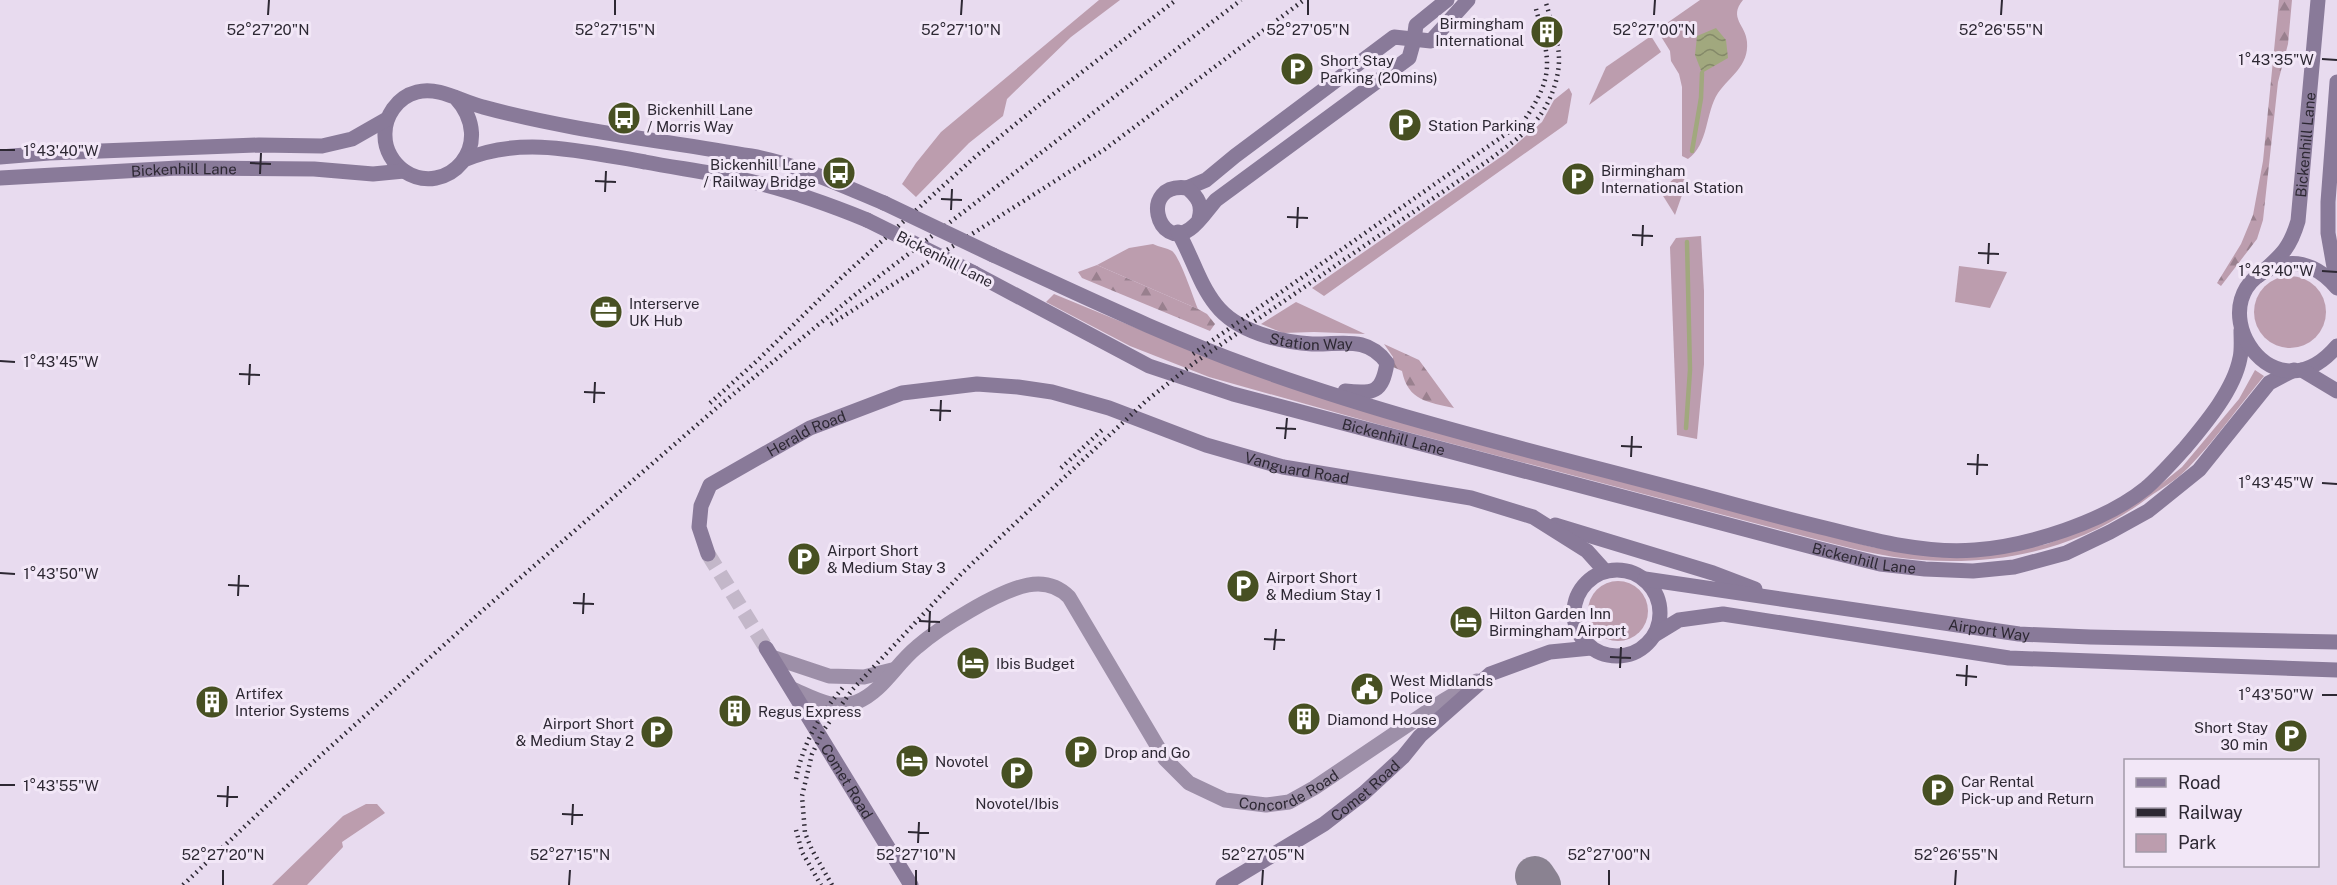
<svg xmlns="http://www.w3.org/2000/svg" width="2337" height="885" viewBox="0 0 2337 885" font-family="'Public Sans',sans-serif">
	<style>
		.green { fill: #bc9dae }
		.forest { fill: url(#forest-firs) }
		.water { fill: url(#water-waves) }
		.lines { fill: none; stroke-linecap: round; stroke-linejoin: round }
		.stream { stroke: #a1a87e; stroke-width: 4.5 }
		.taxiway { stroke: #8a8291; stroke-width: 40 }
		.secondary-tunnel { stroke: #c3b7c9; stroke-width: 15; stroke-dasharray: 15 8; stroke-linecap: butt }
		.street { stroke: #9d8fa8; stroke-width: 15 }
		.secondary { stroke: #897a99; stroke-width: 15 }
		.rail { stroke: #2d2833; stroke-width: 4.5; stroke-dasharray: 1.5 4.5; stroke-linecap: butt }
		.secondary-bridge { stroke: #897a99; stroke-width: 15 }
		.ticks { fill: none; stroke: #2d2833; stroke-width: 2 }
		.labels { text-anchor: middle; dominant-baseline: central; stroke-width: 6; stroke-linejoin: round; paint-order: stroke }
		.poi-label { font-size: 15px; fill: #2d2833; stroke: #f2e7f7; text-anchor: start }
		.street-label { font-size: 15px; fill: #2d2833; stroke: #f2e7f7 }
		.ticks-label { font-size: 15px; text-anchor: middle; fill: #2d2833; stroke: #f2e7f7; stroke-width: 6; stroke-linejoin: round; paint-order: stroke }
	</style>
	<defs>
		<pattern id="forest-firs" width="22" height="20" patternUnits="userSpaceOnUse" patternTransform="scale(1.5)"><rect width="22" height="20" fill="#bc9dae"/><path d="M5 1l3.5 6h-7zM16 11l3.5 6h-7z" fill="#99808e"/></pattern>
		<pattern id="water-waves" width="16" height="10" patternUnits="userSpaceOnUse" patternTransform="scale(1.5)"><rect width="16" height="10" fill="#a1a87e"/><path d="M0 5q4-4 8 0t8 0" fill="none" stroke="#848968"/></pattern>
	</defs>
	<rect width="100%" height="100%" fill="#e8dbef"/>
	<g class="green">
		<path d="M 1099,0 L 1120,0 L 1071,37 L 1007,99 L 1003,116 L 969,143 L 916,197 L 902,184 L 916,163 L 941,132 Z"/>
		<path d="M 1700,0 L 1743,0 C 1728,18 1746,25 1747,42 C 1749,66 1730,76 1718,93 C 1705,113 1709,144 1688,159 L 1682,156 L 1682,87 L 1679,74 L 1671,61 L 1670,51 L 1657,30 Z"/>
		<path d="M 1651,36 L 1661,52 L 1589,105 L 1606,67 Z"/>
		<path d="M 1569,88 L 1572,94 L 1567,123 L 1562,127 L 1324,296 L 1312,288 L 1505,154 L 1542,122 L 1554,100 Z"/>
		<path d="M 1680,165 L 1686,169 L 1682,195 L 1675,215 L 1660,191 L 1677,176 Z"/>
		<path d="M 1701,236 L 1704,291 L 1704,364 L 1697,439 L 1677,435 L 1670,247 L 1676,238 Z"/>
		<path d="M 1153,244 C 1159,247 1167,248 1172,251 C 1180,257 1193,297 1198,309 L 1097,265 L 1129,248 Z"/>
		<path d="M 1959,266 L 2007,272 L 1990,308 L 1955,302 Z"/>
		<circle cx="2290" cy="312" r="36"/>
		<path d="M 1054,294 L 1168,341 L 1604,477 L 1872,547 L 1922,555 L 2007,552 L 2047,544 L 2100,523 L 2145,497 L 2182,467 L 2239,399 L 2255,370 L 2264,376 C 2239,406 2216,439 2189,467 C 2178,479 2162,488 2149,497 C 2084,547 2003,566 1922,560 C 1885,558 1847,547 1811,538 L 1377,424 L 1209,377 L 1130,346 L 1046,302 Z"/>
		<path d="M 1296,302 L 1365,334 L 1314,332 L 1283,333 L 1261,324 Z"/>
		<circle cx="1618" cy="611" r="30"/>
		<path d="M 366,804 L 377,804 L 385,813 L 342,842 L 343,847 L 307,885 L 272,885 L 343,816 Z"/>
	</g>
	<g class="forest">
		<path d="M 2279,0 L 2292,0 L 2288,44 L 2278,82 L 2263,220 L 2257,239 L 2221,286 L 2217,283 L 2241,244 L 2253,215 L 2263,161 Z"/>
		<path d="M 1097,265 L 1198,309 L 1207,314 L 1215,324 L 1210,331 L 1082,278 L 1078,272 Z"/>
		<path d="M 1384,344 L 1419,360 L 1454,408 C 1428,402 1408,401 1402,371 L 1393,367 L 1393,357 Z"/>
	</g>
	<path class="water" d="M 1716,28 L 1726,40 L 1728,58 L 1702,73 L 1695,55 L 1697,36 Z"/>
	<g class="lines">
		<g class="stream">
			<path d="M 1692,151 L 1701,98 L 1702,73"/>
			<path d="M 1686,428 L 1690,370 L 1687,242"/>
		</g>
		<path class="taxiway" d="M 1535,876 L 1541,885"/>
		<path class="secondary-tunnel" d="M 708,554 L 766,648"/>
		<g class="street">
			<path d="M 772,657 L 829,676 L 864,677 L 892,670"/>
			<path id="s1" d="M 792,689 C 813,698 834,711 857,702 C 883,691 895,665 917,647 C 940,627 998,591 1028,585 C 1044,582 1058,586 1069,597 L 1165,759 L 1189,783 L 1225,800 L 1266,805 L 1289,802 L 1314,788 L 1443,701 L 1477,681"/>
		</g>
		<g class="secondary">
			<path d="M 2337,82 L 2328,202 L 2328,233 L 2337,284"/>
			<path d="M 455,97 C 499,145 446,199 404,171 C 393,163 385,150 385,136 C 384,117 397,97 417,92 C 439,86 462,102 483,107 C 571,131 661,140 751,156 C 797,164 841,185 884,203"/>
			<path d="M 0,157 L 49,153 L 259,145 L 322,146 L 352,139 L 387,119"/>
			<path d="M 464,160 C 521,135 585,152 645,162 C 676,168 709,172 740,179 C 784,188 825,203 867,220"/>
			<path id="s2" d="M 0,178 L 178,168 L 314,169 L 373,174 L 404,171"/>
			<path d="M 1187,188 L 1206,180 L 1235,156 L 1394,37 L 1431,41 L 1468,0"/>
			<path d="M 1199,219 C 1203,205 1198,197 1187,188 C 1138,182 1158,252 1190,229 C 1200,222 1208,209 1216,200 L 1409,58 L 1414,40 L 1416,25 L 1447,0"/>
			<path id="s3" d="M 1178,232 C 1192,256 1199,284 1216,305 C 1237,332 1280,342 1312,344 C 1341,345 1367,335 1387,363 C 1382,393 1374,394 1345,391"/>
			<path d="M 993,255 C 1079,294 1163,335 1252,367 C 1398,420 1549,455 1699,495 C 1743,507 1786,519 1829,529 C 1876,541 1926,554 1975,550 C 2028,546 2104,522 2146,488 C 2160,476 2173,461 2185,448 C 2205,424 2234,390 2240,358 C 2242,350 2241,339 2241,330"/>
			<path id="s4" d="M 974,273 L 1149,366 L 1233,394 L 1820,549 L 1880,564 L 1925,569 L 1973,571 L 2014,567 L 2066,553 L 2110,532 L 2148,511 L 2199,470 L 2269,383 L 2294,370"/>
			<path id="s5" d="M 2258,276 C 2280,256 2289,251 2298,221 L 2318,0"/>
			<path d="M 2337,288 C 2323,271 2303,259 2281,265 C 2189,290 2269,426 2337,346"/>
			<path d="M 2302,370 L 2337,391"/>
			<path d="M 1555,525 L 1713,573 L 1755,589"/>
			<path id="s6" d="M 708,554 L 699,527 L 701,506 L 710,485 L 810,428 L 902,393 L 977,384 L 1018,387 L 1052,392 L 1109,408 L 1206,445 L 1283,467 L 1471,498 L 1533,517 L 1587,551 L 1605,571"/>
			<circle cx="1617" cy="613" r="43"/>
			<path id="s7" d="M 1645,579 L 2019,634 L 2090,637 L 2337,642"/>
			<path d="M 1656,634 L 1679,620 L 1723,614 L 2009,658 L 2337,670"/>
			<path id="s8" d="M 766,648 L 911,885"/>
			<path id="s9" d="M 1223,885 L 1324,824 L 1364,793 L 1403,757 L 1420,736 L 1490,674 L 1550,652 L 1591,648"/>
		</g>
		<g class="rail">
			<path d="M 831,324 L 1105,149 L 1304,0"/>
			<path d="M 1193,354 L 1523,122 C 1557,73 1549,60 1535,5"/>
			<path d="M 710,403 L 759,359 L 842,277 L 975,157 L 1039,105 L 1176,0"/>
			<path d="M 1061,468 L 1103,429"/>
			<path d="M 796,779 C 803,742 821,713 845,685"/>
			<path d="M 796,830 L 802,852 L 821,885"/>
			<path d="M 183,885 L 300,774 L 483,610 L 720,405 L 856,294 L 1241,0"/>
			<path d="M 832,885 L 812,850 L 805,833 L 802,796 L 812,754 L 823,731 L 852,690 L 962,573 L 1146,401 L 1194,363 L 1489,160 C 1502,150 1517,140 1529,128 C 1549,110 1563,74 1558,48 C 1555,32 1550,17 1546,3"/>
		</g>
		<g class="secondary-bridge">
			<path d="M 884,203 L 993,255"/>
			<path d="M 867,220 L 974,273"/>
		</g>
	</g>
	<path class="ticks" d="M 268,15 L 269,0M 615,15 L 615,0M 961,15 L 962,0M 1308,15 L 1308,0M 1654,15 L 1655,0M 2001,15 L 2002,0M 2322,59 L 2337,60M 0,150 L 15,150M 250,163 L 271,164M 260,174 L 261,153M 595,181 L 616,182M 605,192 L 606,171M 941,199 L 962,200M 951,210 L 952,189M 1287,217 L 1308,218M 1297,228 L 1298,207M 1632,235 L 1653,236M 1642,246 L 1643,225M 1978,253 L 1999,254M 1988,264 L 1989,243M 2322,271 L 2337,272M 0,361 L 15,362M 239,374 L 260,375M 249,385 L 250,364M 584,392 L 605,393M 594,403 L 595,382M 930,410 L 951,411M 940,421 L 941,400M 1276,428 L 1296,429M 1285,439 L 1287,418M 1621,446 L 1642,447M 1631,457 L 1632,436M 1967,464 L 1988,465M 1977,475 L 1978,454M 2322,483 L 2337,484M 0,573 L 15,574M 228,585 L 249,586M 238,596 L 239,575M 573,603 L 594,604M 583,614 L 584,593M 919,621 L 940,622M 929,632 L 930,611M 1264,639 L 1285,640M 1274,650 L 1276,629M 1610,657 L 1631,658M 1620,668 L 1621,647M 1956,675 L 1977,677M 1966,686 L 1967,665M 2322,695 L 2337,695M 0,785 L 15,785M 217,796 L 238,797M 227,807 L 228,786M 562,814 L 583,815M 572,825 L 573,804M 908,832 L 929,833M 918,843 L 919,822M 223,885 L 223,870M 569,885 L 570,870M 916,885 L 916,870M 1262,885 L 1263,870M 1609,885 L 1609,870M 1955,885 L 1956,870"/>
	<defs>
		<symbol id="building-disc" viewBox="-11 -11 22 22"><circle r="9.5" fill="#475022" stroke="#f2e7f7"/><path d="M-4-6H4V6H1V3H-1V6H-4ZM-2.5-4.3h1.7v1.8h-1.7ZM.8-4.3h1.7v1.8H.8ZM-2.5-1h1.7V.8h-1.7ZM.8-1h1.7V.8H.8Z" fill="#fff"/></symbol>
		<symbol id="parking-disc" viewBox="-11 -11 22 22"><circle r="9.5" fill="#475022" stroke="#f2e7f7"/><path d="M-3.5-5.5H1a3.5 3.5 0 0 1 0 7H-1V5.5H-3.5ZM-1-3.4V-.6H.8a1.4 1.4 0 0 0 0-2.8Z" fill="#fff"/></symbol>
		<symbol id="bus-disc" viewBox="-11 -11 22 22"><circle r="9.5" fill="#475022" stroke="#f2e7f7"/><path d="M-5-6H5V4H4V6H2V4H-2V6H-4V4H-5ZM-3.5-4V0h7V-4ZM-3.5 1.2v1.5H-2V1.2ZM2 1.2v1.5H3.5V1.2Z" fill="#fff"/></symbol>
		<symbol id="office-disc" viewBox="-11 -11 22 22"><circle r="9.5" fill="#475022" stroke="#f2e7f7"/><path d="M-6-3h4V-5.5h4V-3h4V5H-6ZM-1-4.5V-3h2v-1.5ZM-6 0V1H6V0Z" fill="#fff"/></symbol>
		<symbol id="hotel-disc" viewBox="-11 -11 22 22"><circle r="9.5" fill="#475022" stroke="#f2e7f7"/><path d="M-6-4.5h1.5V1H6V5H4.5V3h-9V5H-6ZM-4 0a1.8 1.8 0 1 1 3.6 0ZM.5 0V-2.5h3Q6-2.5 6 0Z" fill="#fff"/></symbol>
		<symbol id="civic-disc" viewBox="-11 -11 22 22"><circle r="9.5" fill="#475022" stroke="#f2e7f7"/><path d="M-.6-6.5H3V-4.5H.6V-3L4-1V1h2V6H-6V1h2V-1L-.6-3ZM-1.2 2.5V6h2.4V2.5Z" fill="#fff"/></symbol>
	</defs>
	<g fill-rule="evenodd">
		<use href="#building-disc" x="1528" y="13" width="38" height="38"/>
		<use href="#parking-disc" x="1278" y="50" width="38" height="38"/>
		<use href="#bus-disc" x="605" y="99" width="38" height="38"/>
		<use href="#parking-disc" x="1386" y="106" width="38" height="38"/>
		<use href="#bus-disc" x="820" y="154" width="38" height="38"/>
		<use href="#parking-disc" x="1559" y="160" width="38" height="38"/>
		<use href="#office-disc" x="587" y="293" width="38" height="38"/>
		<use href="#parking-disc" x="785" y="540" width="38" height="38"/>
		<use href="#parking-disc" x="1224" y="567" width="38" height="38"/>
		<use href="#hotel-disc" x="1447" y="603" width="38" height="38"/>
		<use href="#hotel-disc" x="954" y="644" width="38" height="38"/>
		<use href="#civic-disc" x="1348" y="670" width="38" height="38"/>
		<use href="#building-disc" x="193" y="683" width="38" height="38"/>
		<use href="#building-disc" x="716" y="692" width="38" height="38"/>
		<use href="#building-disc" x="1285" y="700" width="38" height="38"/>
		<use href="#parking-disc" x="638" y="713" width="38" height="38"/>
		<use href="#parking-disc" x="2272" y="717" width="38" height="38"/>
		<use href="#parking-disc" x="1062" y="733" width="38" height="38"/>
		<use href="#hotel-disc" x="893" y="742" width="38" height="38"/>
		<use href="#parking-disc" x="998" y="754" width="38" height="38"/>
		<use href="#parking-disc" x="1919" y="771" width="38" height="38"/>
	</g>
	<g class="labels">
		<g class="poi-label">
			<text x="1524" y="23" text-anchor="end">Birmingham<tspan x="1524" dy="17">International</tspan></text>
			<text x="1320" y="60">Short Stay<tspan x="1320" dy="17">Parking (20mins)</tspan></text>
			<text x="647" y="109">Bickenhill Lane<tspan x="647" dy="17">/ Morris Way</tspan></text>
			<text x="1428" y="125">Station Parking</text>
			<text x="816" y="164" text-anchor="end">Bickenhill Lane<tspan x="816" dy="17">/ Railway Bridge</tspan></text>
			<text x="1601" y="170">Birmingham<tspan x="1601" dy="17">International Station</tspan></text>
			<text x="629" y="303">Interserve<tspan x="629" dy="17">UK Hub</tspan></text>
			<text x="827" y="550">Airport Short<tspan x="827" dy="17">&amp; Medium Stay 3</tspan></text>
			<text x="1266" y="577">Airport Short<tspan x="1266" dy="17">&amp; Medium Stay 1</tspan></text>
			<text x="1489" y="613">Hilton Garden Inn<tspan x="1489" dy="17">Birmingham Airport</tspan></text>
			<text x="996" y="663">Ibis Budget</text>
			<text x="1390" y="680">West Midlands<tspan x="1390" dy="17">Police</tspan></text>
			<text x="235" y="693">Artifex<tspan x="235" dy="17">Interior Systems</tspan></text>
			<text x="758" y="711">Regus Express</text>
			<text x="1327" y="719">Diamond House</text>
			<text x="634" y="723" text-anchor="end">Airport Short<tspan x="634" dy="17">&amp; Medium Stay 2</tspan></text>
			<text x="2268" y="727" text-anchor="end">Short Stay<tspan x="2268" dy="17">30 min</tspan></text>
			<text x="1104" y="752">Drop and Go</text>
			<text x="935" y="761">Novotel</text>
			<text x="1961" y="781">Car Rental<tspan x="1961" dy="17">Pick-up and Return</tspan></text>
			<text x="1017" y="803" text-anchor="middle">Novotel/Ibis</text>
		</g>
		<g class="street-label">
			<text stroke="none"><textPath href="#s5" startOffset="146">Bickenhill Lane</textPath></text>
			<text stroke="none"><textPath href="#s2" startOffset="184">Bickenhill Lane</textPath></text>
			<text transform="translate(945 259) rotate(27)">Bickenhill Lane</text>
			<text stroke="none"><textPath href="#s3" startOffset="188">Station Way</textPath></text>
			<text stroke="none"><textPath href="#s6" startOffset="182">Herald Road</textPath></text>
			<text stroke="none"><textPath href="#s4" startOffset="453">Bickenhill Lane</textPath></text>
			<text stroke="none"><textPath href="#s6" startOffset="694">Vanguard Road</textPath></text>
			<text stroke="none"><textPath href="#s4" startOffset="939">Bickenhill Lane</textPath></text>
			<text stroke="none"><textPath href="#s7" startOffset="348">Airport Way</textPath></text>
			<text stroke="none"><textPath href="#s8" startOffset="156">Comet Road</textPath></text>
			<text stroke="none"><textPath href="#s1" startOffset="652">Concorde Road</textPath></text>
			<text stroke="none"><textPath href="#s9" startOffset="171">Comet Road</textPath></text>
		</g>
	</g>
	<g class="ticks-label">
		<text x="268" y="35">52°27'20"N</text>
		<text x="615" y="35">52°27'15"N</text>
		<text x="961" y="35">52°27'10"N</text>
		<text x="1308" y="35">52°27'05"N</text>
		<text x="1654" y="35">52°27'00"N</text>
		<text x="2001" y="35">52°26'55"N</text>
		<text x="2276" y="65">1°43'35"W</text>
		<text x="61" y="156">1°43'40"W</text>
		<text x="2276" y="276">1°43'40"W</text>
		<text x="61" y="367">1°43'45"W</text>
		<text x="2276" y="488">1°43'45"W</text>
		<text x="61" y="579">1°43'50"W</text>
		<text x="2276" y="700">1°43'50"W</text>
		<text x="61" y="791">1°43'55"W</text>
		<text x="223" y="860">52°27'20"N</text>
		<text x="570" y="860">52°27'15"N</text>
		<text x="916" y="860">52°27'10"N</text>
		<text x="1263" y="860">52°27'05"N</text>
		<text x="1609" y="860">52°27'00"N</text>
		<text x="1956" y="860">52°26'55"N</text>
	</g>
	<rect x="2124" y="759" width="195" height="108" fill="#f2e7f7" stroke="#a39ba9" stroke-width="1.5"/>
	<rect x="2136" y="778" width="30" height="9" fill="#897a99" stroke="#a39ba9" stroke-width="1.5"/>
	<text x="2178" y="789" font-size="18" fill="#2d2833">Road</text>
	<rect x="2136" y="808" width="30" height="9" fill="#2d2833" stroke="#a39ba9" stroke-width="1.5"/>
	<text x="2178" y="819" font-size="18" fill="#2d2833">Railway</text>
	<rect x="2136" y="834" width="30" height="18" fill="#bc9dae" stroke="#a39ba9" stroke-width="1.5"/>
	<text x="2178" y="849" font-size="18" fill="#2d2833">Park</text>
</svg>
